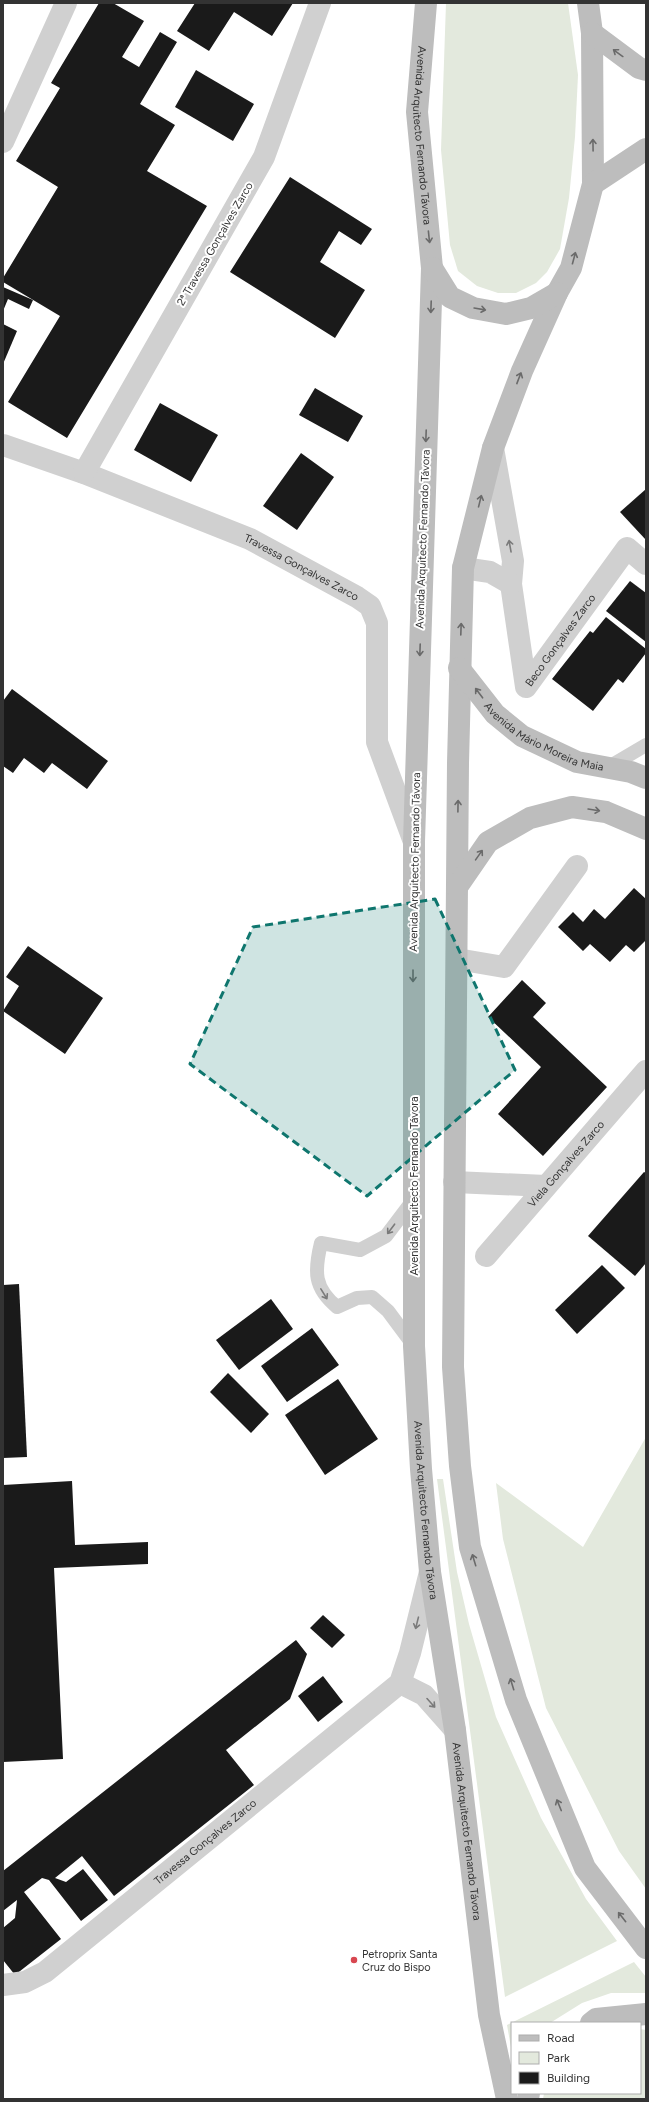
<svg xmlns="http://www.w3.org/2000/svg" width="649" height="2102" viewBox="0 0 649 2102" font-family="Figtree,sans-serif">
	<style>
		.green { fill: #e3e9dd }
		.building { fill: #1a1a1a }
		.lines { fill: none; stroke-linecap: round; stroke-linejoin: round }
		.service { stroke: #d0d0d0; stroke-width: 14 }
		.minor { stroke: #d0d0d0; stroke-width: 22 }
		.secondary { stroke: #bdbdbd; stroke-width: 22 }
		.oneway { stroke: #6a6a6a }
		.oneway2 { stroke: #7a7a7a }
		.marked { fill: #0f766e; fill-opacity: 0.2; stroke: #0f766e; stroke-width: 3; stroke-dasharray: 8 5; stroke-linejoin: round }
		.poi-dot { fill: #d84750; stroke: #fff; stroke-width: 1.5 }
		.labels { text-anchor: middle; dominant-baseline: central; stroke-width: 4; stroke-linejoin: round; paint-order: stroke }
		.street-label { font-size: 11px; fill: #333; stroke: #fff }
		.poi-label { font-size: 11px; fill: #333; stroke: #fff; text-anchor: start }
	</style>
	<rect width="100%" height="100%" fill="#fff"/>
	<g class="green">
		<path d="M 446,3 L 568,3 L 578,75 L 575,137 L 569,198 L 560,249 L 547,272 L 536,283 L 516,293 L 498,293 L 477,286 L 458,271 L 450,245 L 441,150 Z"/>
		<path d="M 646,1437 L 646,1889 L 619,1851 L 546,1708 L 503,1539 L 496,1483 L 583,1547 Z"/>
		<path d="M 437,1479 L 443,1479 L 457,1572 L 469,1624 L 496,1717 L 541,1818 L 586,1899 L 617,1941 L 505,1997 Z"/>
		<path d="M 634,1962 L 646,1977 L 646,1993 L 611,1993 L 582,2003 L 550,2023 L 512,2023 L 512,2053 L 507,2025 Z"/>
		<path d="M 640,2029 L 646,2030 L 646,2099 L 543,2099 L 544,2093 L 640,2093 Z"/>
	</g>
	<g class="building">
		<path d="M 99,3 L 113,3 L 144,21 L 122,57 L 139,67 L 160,32 L 177,42 L 140,104 L 175,125 L 147,171 L 207,206 L 67,438 L 8,402 L 60,316 L 3,282 L 3,278 L 58,187 L 16,161 L 60,88 L 51,83 Z"/>
		<path d="M 195,3 L 293,3 L 272,36 L 234,12 L 209,51 L 177,31 Z"/>
		<path d="M 196,70 L 254,104 L 233,141 L 175,107 Z"/>
		<path d="M 290,177 L 372,229 L 361,245 L 339,231 L 320,262 L 365,290 L 335,338 L 230,272 Z"/>
		<path d="M 3,287 L 33,300 L 29,309 L 8,299 L 3,311 Z"/>
		<path d="M 3,324 L 17,331 L 3,364 Z"/>
		<path d="M 315,388 L 363,416 L 348,442 L 299,415 Z"/>
		<path d="M 160,403 L 218,435 L 191,482 L 134,450 Z"/>
		<path d="M 301,453 L 334,477 L 297,530 L 263,506 Z"/>
		<path d="M 646,489 L 646,540 L 620,512 Z"/>
		<path d="M 630,581 L 646,593 L 646,642 L 606,611 Z"/>
		<path d="M 606,617 L 646,649 L 646,653 L 623,683 L 618,679 L 593,711 L 552,679 L 590,631 L 593,633 Z"/>
		<path d="M 12,689 L 108,761 L 87,789 L 52,763 L 44,773 L 24,758 L 13,773 L 3,766 L 3,701 Z"/>
		<path d="M 634,888 L 646,899 L 646,940 L 634,952 L 626,945 L 610,962 L 590,944 L 583,951 L 558,927 L 573,912 L 583,922 L 594,909 L 605,919 Z"/>
		<path d="M 28,946 L 103,998 L 65,1054 L 3,1011 L 19,986 L 6,977 Z"/>
		<path d="M 522,980 L 546,1003 L 533,1017 L 607,1087 L 543,1156 L 498,1114 L 541,1067 L 488,1017 Z"/>
		<path d="M 644,1172 L 646,1173 L 646,1263 L 635,1276 L 588,1236 Z"/>
		<path d="M 602,1265 L 625,1288 L 577,1334 L 555,1310 Z"/>
		<path d="M 19,1284 L 27,1457 L 3,1458 L 3,1285 Z"/>
		<path d="M 271,1299 L 293,1329 L 239,1370 L 216,1340 Z"/>
		<path d="M 312,1328 L 339,1365 L 287,1402 L 261,1366 Z"/>
		<path d="M 228,1373 L 269,1414 L 251,1433 L 210,1392 Z"/>
		<path d="M 338,1379 L 378,1439 L 325,1475 L 285,1415 Z"/>
		<path d="M 72,1481 L 75,1545 L 148,1542 L 148,1564 L 54,1568 L 63,1759 L 3,1762 L 3,1485 Z"/>
		<path d="M 323,1615 L 345,1635 L 332,1648 L 310,1628 Z"/>
		<path d="M 296,1640 L 307,1654 L 290,1699 L 226,1750 L 254,1785 L 114,1896 L 82,1856 L 55,1878 L 66,1882 L 83,1869 L 108,1900 L 81,1921 L 49,1880 L 42,1878 L 24,1892 L 61,1939 L 15,1975 L 3,1960 L 3,1928 L 15,1918 L 17,1900 L 3,1911 L 3,1871 Z"/>
		<path d="M 323,1676 L 343,1702 L 318,1722 L 298,1696 Z"/>
	</g>
	<g class="lines">
		<g class="service">
			<path d="M 607,768 L 646,745"/>
			<path d="M 414,1346 L 388,1311 L 372,1297 L 357,1298 L 337,1307 C 314,1288 314,1272 321,1243 L 360,1250 L 386,1236 L 414,1199"/>
		</g>
		<g class="minor">
			<path d="M 3,142 L 66,3"/>
			<path id="s1" d="M 3,445 L 84,473 L 250,539 L 357,597 L 370,606 L 377,623 L 377,742 L 414,842"/>
			<path id="s2" d="M 493,448 L 513,561 L 511,584 L 526,687 L 627,548 L 646,564"/>
			<path d="M 84,473 L 264,157 L 320,3"/>
			<path d="M 463,568 L 490,572 L 511,584"/>
			<path d="M 457,959 L 504,967 L 577,866"/>
			<path d="M 454,1182 L 546,1186"/>
			<path id="s3" d="M 486,1256 L 646,1071"/>
			<path d="M 400,1683 L 424,1695 L 455,1730"/>
			<path id="s4" d="M 3,1985 L 25,1982 L 45,1972 L 400,1683 L 410,1653 L 430,1572"/>
		</g>
		<g class="secondary">
			<path id="s5" d="M 426,3 L 417,112 L 432,268 L 414,842 L 414,1346 L 421,1469 L 430,1572 L 455,1730 L 489,2015 L 507,2099"/>
			<path d="M 588,3 L 592,33 L 593,184 L 571,268 L 557,293 L 522,371 L 493,448 L 463,568 L 458,763 L 453,1367 L 460,1466 L 470,1547 L 516,1700 L 585,1868 L 646,1948"/>
			<path d="M 592,33 L 639,68 L 646,70"/>
			<path d="M 593,184 L 646,149"/>
			<path d="M 432,268 L 450,297 L 473,308 L 506,314 L 531,308 L 557,293"/>
			<path id="s6" d="M 459,668 L 495,714 L 522,736 L 577,762 L 631,772 L 646,778"/>
			<path d="M 457,887 L 488,842 L 530,818 L 572,807 L 606,812 L 646,829"/>
			<path d="M 591,2023 L 596,2019 L 646,2014"/>
			<path d="M 528,2099 L 529,2093"/>
		</g>
	</g>
	<defs><path id="oneway-shaft" d="M-6 0H5M1.5-3L5.5 0L1.5 3" fill="none" stroke-width="1.6" stroke-linecap="round" stroke-linejoin="round"/></defs>
	<g class="oneway">
		<use href="#oneway-shaft" transform="translate(618 53) rotate(-144)"/>
		<use href="#oneway-shaft" transform="translate(593 145) rotate(-91)"/>
		<use href="#oneway-shaft" transform="translate(429 237) rotate(84)"/>
		<use href="#oneway-shaft" transform="translate(574 258) rotate(-75)"/>
		<use href="#oneway-shaft" transform="translate(431 307) rotate(92)"/>
		<use href="#oneway-shaft" transform="translate(480 309) rotate(10)"/>
		<use href="#oneway-shaft" transform="translate(519 378) rotate(-69)"/>
		<use href="#oneway-shaft" transform="translate(426 436) rotate(92)"/>
		<use href="#oneway-shaft" transform="translate(480 501) rotate(-76)"/>
		<use href="#oneway-shaft" transform="translate(461 629) rotate(-88)"/>
		<use href="#oneway-shaft" transform="translate(420 650) rotate(92)"/>
		<use href="#oneway-shaft" transform="translate(479 693) rotate(-127)"/>
		<use href="#oneway-shaft" transform="translate(458 806) rotate(-89)"/>
		<use href="#oneway-shaft" transform="translate(594 810) rotate(9)"/>
		<use href="#oneway-shaft" transform="translate(479 855) rotate(-55)"/>
		<use href="#oneway-shaft" transform="translate(413 976) rotate(90)"/>
		<use href="#oneway-shaft" transform="translate(474 1560) rotate(-107)"/>
		<use href="#oneway-shaft" transform="translate(512 1684) rotate(-107)"/>
		<use href="#oneway-shaft" transform="translate(559 1805) rotate(-112)"/>
		<use href="#oneway-shaft" transform="translate(622 1917) rotate(-128)"/>
	</g>
	<g class="oneway2">
		<use href="#oneway-shaft" transform="translate(510 546) rotate(-100)"/>
		<use href="#oneway-shaft" transform="translate(391 1229) rotate(127)"/>
		<use href="#oneway-shaft" transform="translate(324 1294) rotate(58)"/>
		<use href="#oneway-shaft" transform="translate(417 1623) rotate(104)"/>
		<use href="#oneway-shaft" transform="translate(431 1703) rotate(48)"/>
	</g>
	<path class="marked" d="M 435,899 L 515,1070 L 367,1196 L 190,1064 L 253,927 Z"/>
	<circle class="poi-dot" cx="354" cy="1960" r="4"/>
	<g class="labels">
		<g class="street-label">
			<text stroke="none"><textPath href="#s5" startOffset="133">Avenida Arquitecto Fernando Távora</textPath></text>
			<text transform="translate(215 244) rotate(-60)">2ª Travessa Gonçalves Zarco</text>
			<text transform="translate(423 539) rotate(-88)">Avenida Arquitecto Fernando Távora</text>
			<text stroke="none"><textPath href="#s1" startOffset="323">Travessa Gonçalves Zarco</textPath></text>
			<text stroke="none"><textPath href="#s2" startOffset="300">Beco Gonçalves Zarco</textPath></text>
			<text stroke="none"><textPath href="#s6" startOffset="113">Avenida Mário Moreira Maia</textPath></text>
			<text transform="translate(415 862) rotate(-89)">Avenida Arquitecto Fernando Távora</text>
			<text stroke="none"><textPath href="#s3" startOffset="122">Viela Gonçalves Zarco</textPath></text>
			<text transform="translate(414 1186) rotate(-90)">Avenida Arquitecto Fernando Távora</text>
			<text stroke="none"><textPath href="#s5" startOffset="1509">Avenida Arquitecto Fernando Távora</textPath></text>
			<text stroke="none"><textPath href="#s5" startOffset="1833">Avenida Arquitecto Fernando Távora</textPath></text>
			<text stroke="none"><textPath href="#s4" startOffset="251">Travessa Gonçalves Zarco</textPath></text>
		</g>
		<g class="poi-label">
			<text x="362" y="1954">Petroprix Santa<tspan x="362" dy="13">Cruz do Bispo</tspan></text>
		</g>
	</g>
	<rect width="649" height="2102" fill="none" stroke="#333333" stroke-width="8"/>
	<rect x="511" y="2022" width="130" height="72" fill="#ffffff" stroke="#adadad"/>
	<rect x="519" y="2035" width="20" height="6" fill="#bdbdbd" stroke="#adadad"/>
	<text x="547" y="2042" font-size="12" fill="#333333">Road</text>
	<rect x="519" y="2052" width="20" height="12" fill="#e3e9dd" stroke="#adadad"/>
	<text x="547" y="2062" font-size="12" fill="#333333">Park</text>
	<rect x="519" y="2072" width="20" height="12" fill="#1a1a1a" stroke="#adadad"/>
	<text x="547" y="2082" font-size="12" fill="#333333">Building</text>
</svg>
